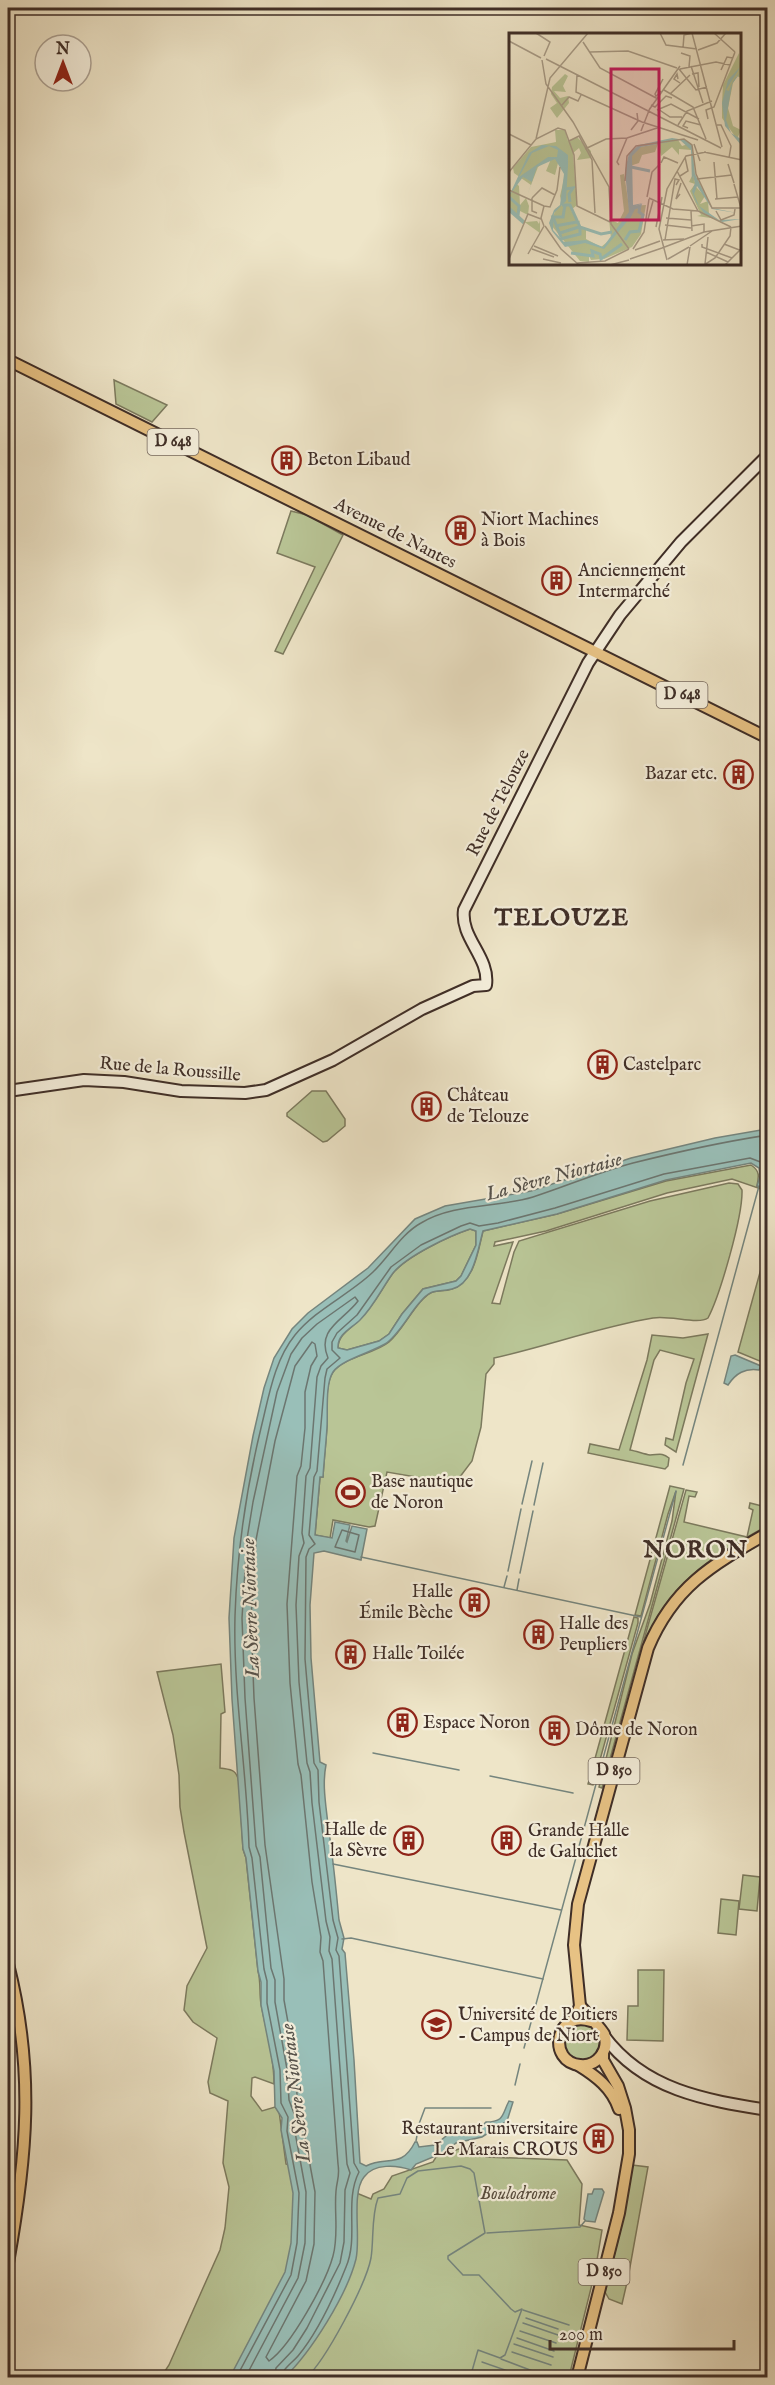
<svg xmlns="http://www.w3.org/2000/svg" width="775" height="2385" viewBox="0 0 775 2385" font-family="'IM FELL English',serif">
	<style>
		.green { fill: #b9c596; stroke: #7c7a5e; stroke-width: 1.5 }
		.water { fill: #99bfb8; stroke: #75857e; stroke-width: 1.5; fill-rule: evenodd }
		.lines { fill: none; stroke-linecap: round; stroke-linejoin: round }
		.shore { stroke: #6c7670; stroke-width: 1.5 }
		.stream { stroke: #75857e; stroke-width: 1.5 }
		.secondary-casing { stroke: #3f2e27; stroke-width: 14 }
		.primary-casing { stroke: #3f2e27; stroke-width: 14 }
		.secondary { stroke: #f4eedb; stroke-width: 10 }
		.primary { stroke: #e7c284; stroke-width: 10 }
		.labels { text-anchor: middle; dominant-baseline: central; stroke-width: 4.5; stroke-linejoin: round; paint-order: stroke }
		.shield { fill: #f4eedb; stroke: #75685d; stroke-width: 1.5 }
		.shield-label { font-size: 16px; font-weight: bold; fill: #3f2e27 }
		.poi-label { font-size: 18px; fill: #3f2e27; stroke: #f4eedb; text-anchor: start }
		.street-label { font-size: 18px; fill: #3f2e27; stroke: #f4eedb }
		.park-label { font-size: 18px; font-style: italic; fill: #574c3d; stroke: #f4eedb }
		.water-label { font-size: 20px; font-style: italic; fill: #56524b; stroke: #f4eedb }
		.district-label { font-size: 24px; font-weight: bold; letter-spacing: 1.5px; fill: #3f2e27; stroke: #f4eedb }
		.inset-river { fill: none; stroke: #99bfb8; stroke-width: 3 }
		.inset-road { fill: none; stroke: #a89c88; stroke-width: 1.5 }
		.view { fill: #c2185b; fill-opacity: 0.15; stroke: #c2185b; stroke-width: 3 }
		.inset-edge { fill: none; stroke: #3f2e27; stroke-width: 3 }
	</style>
	<rect width="100%" height="100%" fill="#eee5c8"/>
	<filter id="stains"><feTurbulence type="fractalNoise" baseFrequency=".00333" numOctaves="4"/><feColorMatrix values="0 0 0 0 .2 0 0 0 0 .09 0 0 0 0 .02 0 0 0 .5 -.17"/></filter>
	<radialGradient id="worn" r=".72"><stop offset=".6" stop-color="#630" stop-opacity="0"/><stop offset="1" stop-color="#630" stop-opacity=".3"/></radialGradient>
	<g class="green">
		<path d="M 114,380 L 167,405 L 152,422 L 116,404 Z"/>
		<path d="M 291,511 L 307,515 L 343,535 L 283,654 L 275,651 L 315,567 L 277,553 Z"/>
		<path d="M 312,1091 L 326,1091 L 345,1119 L 345,1126 L 327,1141 L 323,1142 L 287,1116 L 287,1113 Z"/>
		<path d="M 751,1165 C 760,1171 759,1176 757,1186 L 764,1188 L 767,1178 L 767,1191 L 732,1179 L 667,1193 L 546,1231 L 495,1242 L 494,1246 L 513,1242 L 492,1303 L 500,1304 L 514,1252 L 519,1241 L 650,1201 L 729,1183 L 738,1184 L 742,1190 C 743,1216 720,1295 708,1318 C 698,1325 670,1315 653,1318 C 599,1327 548,1346 494,1358 L 494,1364 L 486,1374 L 481,1427 L 472,1461 L 456,1482 L 451,1483 L 387,1472 L 375,1526 L 369,1527 L 333,1520 L 330,1538 L 315,1535 L 320,1477 L 323,1477 C 324,1460 326,1443 327,1426 C 328,1411 324,1386 333,1372 C 343,1357 375,1354 389,1342 C 401,1332 411,1311 423,1299 C 434,1287 440,1293 452,1289 C 475,1281 478,1251 483,1231 L 557,1214 L 666,1181 Z"/>
		<path d="M 470,1229 L 476,1231 L 476,1245 L 461,1276 L 456,1281 L 423,1289 L 402,1314 L 389,1334 L 379,1341 L 347,1350 L 338,1348 C 338,1334 352,1328 360,1319 C 374,1306 382,1288 393,1273 C 407,1256 449,1236 470,1229 Z"/>
		<path d="M 767,1247 L 767,1364 L 738,1352 Z"/>
		<path d="M 708,1334 L 676,1452 L 665,1445 L 666,1438 L 673,1440 L 686,1383 L 694,1359 L 660,1350 L 654,1360 L 630,1450 C 636,1451 644,1454 650,1455 C 658,1455 662,1452 669,1458 L 668,1466 L 665,1469 L 588,1453 L 590,1444 L 619,1450 L 647,1360 L 652,1335 L 683,1338 Z"/>
		<path d="M 670,1486 L 684,1489 L 602,1788 L 599,1787 L 632,1654 L 650,1604 L 672,1521 L 676,1491 L 668,1514 L 641,1616 L 635,1615 Z"/>
		<path d="M 686,1490 L 697,1492 L 695,1497 L 689,1496 L 684,1522 L 747,1537 L 753,1510 L 749,1508 L 750,1503 L 766,1507 L 767,1526 C 725,1549 683,1573 658,1616 C 651,1628 646,1642 640,1654 Z"/>
		<path d="M 634,1617 L 638,1618 L 638,1623 L 593,1785 L 588,1784 Z"/>
		<path d="M 221,1664 L 225,1712 L 221,1714 L 220,1768 C 232,1770 236,1769 239,1782 L 243,1849 L 246,1858 L 258,1971 C 261,1982 259,1992 261,2004 C 266,2030 274,2057 274,2084 L 255,2077 L 252,2078 L 251,2096 L 262,2111 L 275,2107 L 279,2111 L 286,2164 L 371,2199 L 373,2194 L 384,2189 L 392,2176 L 433,2162 L 436,2157 L 470,2145 L 482,2147 L 486,2157 L 567,2160 L 582,2184 L 579,2225 L 602,2230 L 595,2272 L 569,2377 L 161,2377 L 169,2365 L 203,2288 L 220,2250 L 225,2228 L 229,2187 L 223,2163 L 228,2101 L 210,2093 L 208,2082 L 217,2038 L 193,2022 L 184,2010 L 187,1986 L 207,1948 L 184,1832 L 180,1807 L 179,1775 L 173,1735 L 157,1672 Z"/>
		<path d="M 743,1875 L 760,1877 L 757,1911 L 739,1909 Z"/>
		<path d="M 721,1899 L 739,1901 L 736,1935 L 718,1933 Z"/>
		<path d="M 638,1970 L 664,1970 L 663,2041 L 627,2040 L 628,2006 L 638,2006 Z"/>
		<circle cx="582" cy="2042" r="18"/>
		<path d="M 632,2165 L 648,2167 L 628,2278 L 622,2304 L 609,2299 L 605,2292 L 622,2224 Z"/>
	</g>
	<g class="water">
		<path d="M 767,1129 L 767,1175 L 763,1188 L 757,1186 L 760,1176 L 759,1168 L 751,1163 L 666,1180 L 557,1214 L 483,1231 C 478,1248 474,1284 452,1289 C 436,1293 433,1287 420,1302 C 409,1314 398,1336 385,1344 C 372,1352 341,1360 333,1372 C 325,1384 328,1413 327,1427 C 326,1444 324,1460 323,1477 L 320,1477 L 315,1535 L 332,1538 L 335,1522 L 350,1525 L 346,1541 L 347,1542 L 352,1526 L 367,1529 L 361,1560 L 324,1551 L 314,1553 L 310,1605 L 311,1658 L 320,1762 L 326,1765 C 322,1784 326,1805 328,1825 C 333,1857 336,1888 339,1920 L 344,1938 L 342,1949 L 345,1953 L 354,2060 L 360,2163 L 366,2166 C 386,2155 401,2170 415,2142 L 417,2142 L 419,2147 L 435,2145 L 456,2128 L 476,2132 L 486,2122 C 505,2122 502,2114 509,2101 L 513,2102 L 507,2121 L 482,2137 L 456,2143 L 445,2152 L 416,2164 L 411,2170 C 397,2165 374,2163 364,2177 C 351,2193 361,2237 356,2259 C 347,2295 311,2352 285,2377 L 230,2377 L 285,2272 L 291,2243 L 293,2193 L 281,2130 L 282,2118 L 275,2107 L 274,2071 L 261,2005 L 261,1982 L 258,1971 L 246,1858 L 243,1849 L 232,1699 L 229,1618 L 234,1538 L 253,1436 L 264,1388 L 274,1358 L 292,1329 L 308,1313 L 368,1268 L 415,1219 L 445,1206 L 531,1191 L 631,1158 L 715,1138 ZM 470,1229 L 476,1231 L 476,1245 L 461,1276 L 456,1281 L 423,1289 L 402,1314 L 389,1334 L 379,1341 L 347,1350 L 338,1348 C 337,1334 352,1328 360,1320 C 374,1306 382,1288 393,1273 C 407,1256 449,1236 470,1229 Z"/>
		<path d="M 735,1355 L 761,1366 L 759,1370 C 745,1368 736,1373 728,1385 L 724,1383 L 731,1356 Z"/>
		<path d="M 594,2189 L 602,2189 L 604,2192 L 595,2222 L 586,2221 L 584,2219 L 588,2194 L 592,2194 Z"/>
	</g>
	<g class="lines">
		<g class="shore">
			<path d="M 312,1342 L 315,1344 L 317,1356 L 311,1366 L 305,1392 L 305,1428 L 301,1466 L 297,1476 L 287,1604 L 290,1683 L 298,1764 L 301,1775 L 312,1882 L 321,1937 L 320,1952 L 323,1961 L 338,2164 C 340,2177 337,2179 336,2191 C 334,2212 339,2235 333,2256 C 326,2282 291,2346 269,2361 L 266,2357 L 306,2281 L 314,2244 L 315,2192 L 304,2132 L 304,2115 L 297,2097 L 296,2067 L 284,2000 L 284,1979 L 265,1845 L 254,1698 L 251,1618 L 256,1540 L 275,1441 L 295,1366 Z"/>
			<path d="M 342,1530 L 359,1535 L 355,1552 L 335,1547 Z"/>
			<path d="M 236,2378 L 291,2275 L 297,2243 L 299,2193 L 287,2131 L 288,2117 L 281,2103 L 280,2070 L 267,2003 L 267,1981 L 264,1969 L 252,1858 L 249,1847 C 247,1770 233,1694 235,1616 C 237,1552 246,1490 261,1428 C 269,1396 274,1361 295,1335 C 316,1309 349,1295 373,1272 C 389,1257 401,1234 421,1223 C 454,1203 497,1208 533,1197 C 567,1186 599,1172 633,1163 C 677,1152 722,1142 768,1135"/>
			<path d="M 245,2378 L 298,2278 L 305,2243 L 306,2192 L 295,2132 L 295,2116 L 289,2100 L 287,2069 L 275,2002 L 275,1980 L 271,1968 L 260,1857 L 256,1846 L 245,1698 L 242,1618 L 247,1539 L 253,1502 L 277,1392 L 291,1354 L 302,1338 L 317,1324 L 355,1297 L 358,1301 C 343,1321 316,1329 328,1358 L 321,1366 L 317,1377 L 310,1468 L 306,1476 L 302,1533 L 304,1543 L 299,1556 L 296,1605 L 299,1682 L 307,1763 L 310,1772 L 312,1803 L 326,1921 L 330,1937 L 329,1951 L 332,1959 L 347,2164 L 350,2173 L 345,2190 L 344,2242 L 340,2263 L 307,2328 L 293,2350 L 276,2368 L 274,2378"/>
			<path d="M 281,2378 C 282,2369 292,2363 298,2356 C 318,2332 334,2297 346,2267 C 359,2237 344,2201 359,2172 L 354,2163 L 339,1956 L 336,1950 L 338,1938 L 333,1920 L 319,1802 L 318,1770 L 314,1763 L 305,1659 L 306,1557 L 309,1549 L 315,1544 L 309,1535 L 314,1477 L 317,1471 L 325,1378 L 327,1369 L 340,1358 L 332,1350 L 332,1342 L 337,1333 L 357,1315 L 391,1267 L 421,1245 L 461,1226 L 470,1223 L 479,1226 L 498,1223 L 555,1208 L 664,1174 L 750,1158 L 763,1163 L 768,1176"/>
		</g>
		<g class="stream">
			<path d="M 683,1465 L 759,1186"/>
			<path d="M 522,1504 L 532,1461"/>
			<path d="M 534,1505 L 543,1463"/>
			<path d="M 361,1557 L 641,1617"/>
			<path d="M 508,1571 L 521,1509"/>
			<path d="M 520,1573 L 533,1511"/>
			<path d="M 504,1587 L 507,1576"/>
			<path d="M 517,1590 L 519,1579"/>
			<path d="M 373,1753 L 459,1770"/>
			<path d="M 490,1776 L 573,1793"/>
			<path d="M 333,1864 L 561,1910"/>
			<path d="M 342,1939 L 351,1938 L 543,1979"/>
			<path d="M 524,2048 L 676,1491"/>
			<path d="M 515,2085 L 520,2064"/>
			<path d="M 416,2141 L 419,2124 L 425,2108 L 491,2108"/>
			<path d="M 487,2233 L 580,2227 L 585,2221"/>
			<path d="M 523,2310 L 569,2325"/>
			<path d="M 526,2318 L 558,2329"/>
			<path d="M 523,2323 L 558,2335"/>
			<path d="M 520,2331 L 556,2343"/>
			<path d="M 517,2338 L 554,2351"/>
			<path d="M 514,2344 L 553,2357"/>
			<path d="M 512,2352 L 551,2365"/>
			<path d="M 501,2359 L 551,2378"/>
			<path d="M 482,2362 L 528,2378"/>
			<path d="M 479,2371 L 500,2378"/>
			<path d="M 306,2378 C 326,2360 366,2284 371,2258 C 374,2239 371,2217 378,2198 L 400,2194 L 407,2178 L 418,2171 L 461,2166 L 470,2169 L 474,2173 L 485,2233 L 448,2256 L 448,2259 L 463,2275 L 479,2275 L 511,2309 L 515,2312 L 522,2309 L 505,2355 L 500,2358 L 478,2350 L 470,2378"/>
		</g>
		<defs>
			<g id="secondary">
				<path d="M 8,1091 L 84,1080 L 124,1082 L 181,1091 L 245,1093 L 266,1090 L 333,1060 L 422,1009 L 473,986 L 486,985 C 490,957 460,938 464,910 L 588,663 L 620,615 L 681,542 L 768,455"/>
				<path d="M 604,2036 C 644,2090 705,2100 768,2110"/>
			</g>
			<g id="primary">
				<path d="M 8,360 L 768,738"/>
				<path d="M 8,1964 C 35,2070 27,2157 8,2263"/>
				<path d="M 580,2006 C 582,2008 603,2031 604,2034 C 610,2050 597,2067 580,2065 C 547,2062 555,2009 591,2021"/>
				<path d="M 574,2020 L 580,2006 L 574,1945 L 578,1904 L 648,1648 C 674,1586 712,1565 768,1533"/>
				<path d="M 578,2065 C 596,2076 612,2088 619,2109"/>
				<path d="M 577,2378 L 619,2213 L 629,2154 L 629,2130 L 625,2108 L 618,2086 L 603,2060 L 603,2053"/>
			</g>
		</defs>
		<use href="#secondary" class="secondary-casing"/>
		<use href="#primary" class="primary-casing"/>
		<use href="#secondary" class="secondary"/>
		<use href="#primary" class="primary"/>
	</g>
	<defs>
		<symbol id="building-ring" viewBox="-11 -11 22 22"><circle r="9.5" fill="#f4eedb" stroke="#8f2418" stroke-width="1.5"/><path d="M-4-6H4V6H1V3H-1V6H-4ZM-2.5-4.3h1.7v1.8h-1.7ZM.8-4.3h1.7v1.8H.8ZM-2.5-1h1.7V.8h-1.7ZM.8-1h1.7V.8H.8Z" fill="#8f2418"/></symbol>
		<symbol id="stadium-ring" viewBox="-11 -11 22 22"><circle r="9.5" fill="#f4eedb" stroke="#8f2418" stroke-width="1.5"/><path d="M0-5a6.5 5 0 1 0 0 10a6.5 5 0 1 0 0-10ZM-3.5-1.8h7v3.6h-7Z" fill="#8f2418"/></symbol>
		<symbol id="university-ring" viewBox="-11 -11 22 22"><circle r="9.5" fill="#f4eedb" stroke="#8f2418" stroke-width="1.5"/><path d="M0-5L7-2L0 1L-7-2ZM-4 1L0 2.5L4 1V4Q0 6-4 4Z" fill="#8f2418"/></symbol>
	</defs>
	<g fill-rule="evenodd">
		<use href="#building-ring" x="270" y="444" width="33" height="33"/>
		<use href="#building-ring" x="444" y="514" width="33" height="33"/>
		<use href="#building-ring" x="540" y="564" width="33" height="33"/>
		<use href="#building-ring" x="722" y="758" width="33" height="33"/>
		<use href="#building-ring" x="586" y="1048" width="33" height="33"/>
		<use href="#building-ring" x="410" y="1090" width="33" height="33"/>
		<use href="#stadium-ring" x="334" y="1476" width="33" height="33"/>
		<use href="#building-ring" x="458" y="1586" width="33" height="33"/>
		<use href="#building-ring" x="522" y="1618" width="33" height="33"/>
		<use href="#building-ring" x="334" y="1638" width="33" height="33"/>
		<use href="#building-ring" x="386" y="1706" width="33" height="33"/>
		<use href="#building-ring" x="538" y="1714" width="33" height="33"/>
		<use href="#building-ring" x="392" y="1824" width="33" height="33"/>
		<use href="#building-ring" x="490" y="1824" width="33" height="33"/>
		<use href="#university-ring" x="420" y="2008" width="33" height="33"/>
		<use href="#building-ring" x="582" y="2122" width="33" height="33"/>
	</g>
	<g class="labels">
		<g class="shield">
			<rect x="147.5" y="429" width="51" height="26" rx="4.5"/>
			<rect x="656.5" y="682" width="51" height="26" rx="4.5"/>
			<rect x="588.5" y="1758" width="51" height="26" rx="4.5"/>
			<rect x="578.5" y="2259" width="51" height="26" rx="4.5"/>
		</g>
		<g class="shield-label">
			<text x="173" y="442">D 648</text>
			<text x="682" y="695">D 648</text>
			<text x="614" y="1771">D 850</text>
			<text x="604" y="2272">D 850</text>
		</g>
		<g class="poi-label">
			<text x="307" y="460">Beton Libaud</text>
			<text x="481" y="520">Niort Machines<tspan x="481" dy="21">à Bois</tspan></text>
			<text x="578" y="571">Anciennement<tspan x="578" dy="21">Intermarché</tspan></text>
			<text x="717" y="774" text-anchor="end">Bazar etc.</text>
			<text x="623" y="1065">Castelparc</text>
			<text x="447" y="1096">Château<tspan x="447" dy="21">de Telouze</tspan></text>
			<text x="371" y="1482">Base nautique<tspan x="371" dy="21">de Noron</tspan></text>
			<text x="453" y="1592" text-anchor="end">Halle<tspan x="453" dy="21">Émile Bèche</tspan></text>
			<text x="559" y="1624">Halle des<tspan x="559" dy="21">Peupliers</tspan></text>
			<text x="372" y="1654">Halle Toilée</text>
			<text x="423" y="1723">Espace Noron</text>
			<text x="575" y="1730">Dôme de Noron</text>
			<text x="387" y="1830" text-anchor="end">Halle de<tspan x="387" dy="21">la Sèvre</tspan></text>
			<text x="528" y="1831">Grande Halle<tspan x="528" dy="21">de Galuchet</tspan></text>
			<text x="458" y="2015">Université de Poitiers<tspan x="458" dy="21">- Campus de Niort</tspan></text>
			<text x="578" y="2129" text-anchor="end">Restaurant universitaire<tspan x="578" dy="21">Le Marais CROUS</tspan></text>
		</g>
		<g class="street-label">
			<text transform="translate(395 534) rotate(27)">Avenue de Nantes</text>
			<text transform="translate(499 803) rotate(-63)">Rue de Telouze</text>
			<text transform="translate(170 1070) rotate(5)">Rue de la Roussille</text>
		</g>
		<g class="park-label">
			<text x="518" y="2194">Boulodrome</text>
		</g>
		<g class="water-label">
			<text transform="translate(554 1177) rotate(-15)">La Sèvre Niortaise</text>
			<text transform="translate(251 1608) rotate(-92)">La Sèvre Niortaise</text>
			<text transform="translate(296 2093) rotate(-97)">La Sèvre Niortaise</text>
		</g>
		<g class="district-label">
			<text x="562" y="918">TELOUZE</text>
			<text x="696" y="1550">NORON</text>
		</g>
	</g>
	<g transform="translate(509 33)">
		<rect width="232" height="232" fill="#eee5c8"/>
		<path d="M 230,20 L 232,45 L 228,43 L 224,50 L 219,75 L 224,93 L 232,97 L 228,106 L 213,85 L 213,70 L 214,52 ZM 56,41 L 59,43 L 54,53 L 57,59 L 45,58 L 51,65 L 59,63 L 60,70 L 48,85 L 41,75 L 48,70 L 42,61 L 43,54 ZM 46,97 L 56,97 L 59,108 L 68,104 L 82,118 L 82,125 L 68,127 L 72,120 L 70,115 L 64,120 L 68,172 L 62,177 L 69,190 L 71,187 L 70,192 L 77,196 L 77,206 L 92,214 L 102,206 L 100,186 L 109,190 L 115,178 L 111,142 L 115,141 L 120,173 L 137,172 L 132,201 L 123,214 L 95,226 L 94,223 L 93,226 L 82,227 L 80,223 L 80,229 L 71,228 L 43,193 L 46,176 L 53,172 L 51,163 L 58,133 L 49,130 L 46,142 L 37,138 L 42,126 L 39,126 L 29,134 L 22,152 L 5,140 L 4,135 L 22,114 L 47,109 ZM 169,107 L 173,113 L 179,111 L 182,117 L 170,116 L 170,122 L 163,114 L 152,123 L 149,111 L 146,119 L 133,122 L 130,130 L 121,133 L 123,121 L 131,114 ZM 184,141 L 187,154 L 196,163 L 191,171 L 199,168 L 200,181 L 208,186 L 188,183 L 192,182 L 181,158 L 186,151 L 180,149 ZM 7,150 L 10,153 L 11,172 L 17,165 L 20,173 L 19,182 L 11,178 L 9,182 L 17,189 L 28,188 L 30,191 L 31,187 L 31,200 L 0,178 L 0,162 Z" fill="#b9c596"/>
		<path d="M 232,33 L 217,57 L 220,58 L 222,52 L 224,48 L 228,43 L 232,39 L 223,51 L 217,87 L 222,100 L 232,106 L 232,112 L 216,93 L 213,70 L 219,47 ZM 163,105 L 176,107 L 183,112 L 186,141 L 203,175 L 228,180 L 203,176 L 188,153 L 185,161 L 190,173 L 210,187 L 232,186 L 213,189 L 195,180 L 187,169 L 183,158 L 186,150 L 184,143 L 183,150 L 182,117 L 171,107 L 132,114 L 123,123 L 124,172 L 134,170 L 124,174 L 121,185 L 95,216 L 76,210 L 56,214 L 43,198 L 40,190 L 45,177 L 51,172 L 55,141 L 46,126 L 28,134 L 18,163 L 23,149 L 14,144 L 0,163 L 20,120 L 33,112 L 47,113 L 59,122 L 59,133 L 57,168 L 45,180 L 44,197 L 55,209 L 77,207 L 94,214 L 120,179 L 116,138 L 120,120 L 130,112 ZM 40,113 L 49,117 L 48,124 L 39,124 L 10,144 L 23,120 Z" fill="#99bfb8" fill-rule="evenodd"/>
		<path class="inset-river" d="M 122,134 L 141,138M 56,156 L 64,155 L 60,161 L 61,169M 0,164 L 10,173 L 9,183M 57,172 L 61,172 L 71,194M 0,175 L 15,189M 0,177 L 15,190M 46,193 L 68,189M 51,200 L 70,194M 52,204 L 44,184 L 54,184 L 56,172 L 53,172M 51,206 L 71,201 L 71,194 L 92,201 L 103,199M 116,207 L 121,199 L 130,198 L 134,182 L 130,179 L 131,173 L 125,175 L 118,188M 62,220 L 84,223 L 83,218 L 91,221 L 92,226 L 113,211"/>
		<path class="inset-road" d="M 27,0 L 41,9 L 35,23M 151,0 L 157,12 L 188,16M 183,0 L 213,114M 205,0 L 226,19M 0,8 L 32,25M 74,9 L 91,35 L 149,66M 174,15 L 175,2 L 183,0M 189,17 L 208,10 L 217,0M 81,19 L 119,18 L 168,35M 172,20 L 181,23 L 180,34M 37,26 L 212,115M 33,27 L 37,51 L 64,89 L 100,154 L 102,191 L 120,216M 182,33 L 194,70M 170,36 L 187,57 L 198,54M 171,36 L 207,29 L 221,32M 212,37 L 218,24 L 224,25M 183,41 L 189,40 L 190,54M 68,42 L 67,59 L 133,89M 169,46 L 168,41 L 165,46 L 171,50M 149,57 L 152,59 L 147,63 L 146,61 L 154,46M 155,57 L 184,74 L 197,106M 161,61 L 181,42M 53,72 L 60,64 L 69,68 L 72,62M 142,72 L 146,74 L 157,63 L 163,65M 149,76 L 161,84 L 173,84M 140,77 L 171,33M 148,77 L 162,71 L 190,86M 199,86 L 197,77 L 205,74 L 226,19M 133,89 L 189,107M 169,92 L 178,78 L 203,68M 208,92 L 212,92 L 222,113 L 220,125M 179,95 L 174,93 L 177,88 L 192,92M 122,97 L 129,88 L 128,80M 132,98 L 141,75M 0,101 L 22,112M 27,106 L 41,45 L 79,0M 60,108 L 70,103 L 83,127 L 86,180M 185,111 L 191,128M 76,116 L 97,106 L 118,105 L 151,94M 195,119 L 233,127M 205,129 L 208,166M 152,130 L 155,124 L 169,130M 219,131 L 225,150M 110,132 L 108,129 L 118,105M 168,138 L 189,178 L 222,194M 0,139 L 27,106 L 49,95 L 56,97 L 65,122 L 68,173 L 101,189M 171,143 L 179,138 L 176,124M 188,146 L 223,142M 116,148 L 118,123 L 127,113 L 175,106 L 183,112 L 187,141 L 203,175 L 231,175M 225,151 L 232,175M 0,157 L 35,173M 171,161 L 167,166 L 172,150M 138,164 L 143,139 L 151,131M 23,165 L 33,155 L 46,162M 23,165 L 23,178 L 28,180M 140,165 L 164,176 L 189,178M 206,166 L 229,164M 35,173 L 41,174 L 48,157 L 51,134M 35,173 L 32,185 L 35,193M 182,178 L 183,198M 207,178 L 212,187 L 225,182 L 226,176M 157,185 L 182,187M 139,186 L 144,168M 156,192 L 182,195M 36,193 L 52,216 L 70,232M 182,193 L 195,191 L 195,199M 147,194 L 153,164M 154,207 L 175,206M 156,207 L 166,146 L 170,147 L 167,152M 193,211 L 193,214 L 223,225M 215,211 L 233,218M 25,213 L 49,223M 181,213 L 203,198M 153,215 L 195,199 L 233,193M 23,216 L 45,224M 124,216 L 135,199 L 140,166M 126,217 L 151,208M 197,219 L 219,229M 19,221 L 35,193M 0,226 L 19,181 L 32,186M 34,226 L 52,230M 121,226 L 153,215M 159,226 L 180,214M 158,227 L 150,196 L 158,156 L 177,123 L 197,119M 68,230 L 96,228 L 120,216M 196,231 L 199,204M 101,232 L 120,227M 178,232 L 181,214M 195,232 L 206,225 L 221,203 L 222,194M 216,232 L 232,216"/>
		<path class="view" d="M 102,36 L 150,36 L 150,187 L 102,187 Z"/>
		<rect width="232" height="232" class="inset-edge"/>
	</g>
	<rect width="775" height="2385" fill="none" stroke="#eee5c8" stroke-width="30"/>
	<rect x="9" y="9" width="757" height="2367" fill="none" stroke="#3f2e27" stroke-width="3"/>
	<rect x="15" y="15" width="745" height="2355" fill="none" stroke="#3f2e27" stroke-width="1.5"/>
	<g transform="translate(63 63)"><circle r="28" fill="#f4eedb" stroke="#aca193" stroke-width="1.5"/>
	<path d="M0-4.5L10 22L0 15L-10 22Z" fill="#8f2418"/>
	<text y="-9" font-size="16" font-weight="bold" text-anchor="middle" fill="#3f2e27">N</text>
	</g>
	<path d="M550 2340v9h184v-9" fill="none" stroke="#3f2e27" stroke-width="3"/>
	<text x="559" y="2340" font-size="18" fill="#3f2e27" stroke="#f4eedb" stroke-width="4.5" paint-order="stroke">200 m</text>
	<rect width="100%" height="100%" filter="url(#stains)"/>
	<rect width="100%" height="100%" fill="url(#worn)"/>
</svg>
